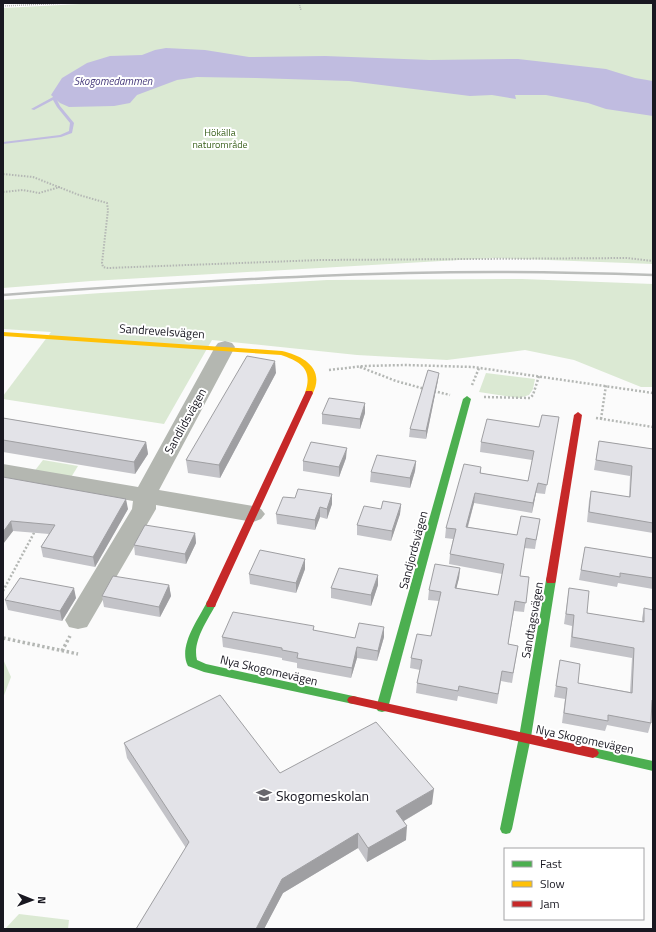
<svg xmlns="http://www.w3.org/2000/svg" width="656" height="932" viewBox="0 0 656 932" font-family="'Titillium Web',sans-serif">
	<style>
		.green { fill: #dbe9d3 }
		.water { fill: #c0bce0 }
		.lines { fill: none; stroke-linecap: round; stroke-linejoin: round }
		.stream { fill: #c0bce0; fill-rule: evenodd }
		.path-far3 { stroke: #b4b7b4; stroke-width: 1.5; stroke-dasharray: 1 1; stroke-linecap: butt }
		.path-far2 { stroke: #b4b7b4; stroke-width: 2; stroke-dasharray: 1.5 1.5; stroke-linecap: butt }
		.path-far1 { stroke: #b4b7b4; stroke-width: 2.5; stroke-dasharray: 2 2; stroke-linecap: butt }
		.path { stroke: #b4b7b4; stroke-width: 3.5; stroke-dasharray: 2.5 2.5; stroke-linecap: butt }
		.street { fill: #b4b7b1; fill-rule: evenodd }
		.fast { fill: #4caf50; fill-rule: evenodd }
		.slow { fill: #ffc107; fill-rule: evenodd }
		.jam { fill: #c62828; fill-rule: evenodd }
		.rail { stroke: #bbbdbb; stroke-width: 2.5 }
		.wall { fill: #c3c3c8 }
		.shaded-wall { fill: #9f9fa2 }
		.building { fill: #e3e3e8; stroke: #9f9fa2 }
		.labels { text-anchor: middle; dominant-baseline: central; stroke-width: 4; stroke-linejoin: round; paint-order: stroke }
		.far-park-label { font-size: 10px; fill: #3c621f; stroke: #fff }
		.far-water-label { font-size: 11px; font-style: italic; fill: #483c7c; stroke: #fff }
		.street-label { font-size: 12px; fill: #191821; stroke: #fff }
		.near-poi-label { font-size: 14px; fill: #191821; stroke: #fff; text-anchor: start }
	</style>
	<rect width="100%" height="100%" fill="#fbfbfb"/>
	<g class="green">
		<path d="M 99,3 L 653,3 L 653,264 L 494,258 L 91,281 L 3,288 L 3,8 Z"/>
		<path d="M 522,279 L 653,284 L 653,387 L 641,387 L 574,360 L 525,350 L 447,360 L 357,355 L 212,340 L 164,424 L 3,399 L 3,396 L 51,332 L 3,329 L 3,300 L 101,293 L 327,280 Z"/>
		<path d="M 486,373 L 535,379 L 533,389 L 529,395 L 519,398 L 479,392 Z"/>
		<path d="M 43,460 L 78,466 L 70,479 L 33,473 Z"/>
		<path d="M 3,659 L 11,677 L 3,698 Z"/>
		<path d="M 19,914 L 69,920 L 68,929 L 5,929 Z"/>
	</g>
	<path class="water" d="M 166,48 L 205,50 L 249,57 L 325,56 L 430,60 L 518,59 L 606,69 L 635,78 L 653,81 L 653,116 L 606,109 L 588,103 L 546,95 L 515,95 L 516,99 L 492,95 L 470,96 L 349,81 L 256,78 L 197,77 L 177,80 L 137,95 L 130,103 L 114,106 L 69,107 L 60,103 L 51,95 L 62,78 L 87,63 L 110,56 L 142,55 L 155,50 Z"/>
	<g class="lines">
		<path class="stream" d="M 57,91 L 60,92 L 56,98 L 60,106 L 74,123 L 72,133 L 61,137 L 3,144 L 3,142 L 60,135 L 69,131 L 70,123 L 57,107 L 53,100 L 34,110 L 31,109 L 53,97 Z"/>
		<g class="path-far3">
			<path d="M 299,3 L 301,10"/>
			<path d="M 3,6 L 68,3"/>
		</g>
		<g class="path-far2">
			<path d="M 3,174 L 33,177 L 79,195 L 107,203 L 108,210 L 102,263 L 103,267 L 108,268 L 321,260 L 627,258 L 653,261"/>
			<path d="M 3,192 L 23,190 L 39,193 L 60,187"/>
		</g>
		<g class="path-far1">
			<path d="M 360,367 L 396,381 L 425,389"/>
			<path d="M 329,370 L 364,366 L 406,365 L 473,367 L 653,393"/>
			<path d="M 472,385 L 479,368"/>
			<path d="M 434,391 L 450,395"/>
			<path d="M 484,397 L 530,398 L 533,395 L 539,376"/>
			<path d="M 596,418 L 653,427"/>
			<path d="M 601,419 L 606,385"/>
			<path d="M 3,591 L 35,531"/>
		</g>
		<g class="path">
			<path d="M 3,638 L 78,654"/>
			<path d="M 62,651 L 70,636"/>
		</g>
		<path class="street" d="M 225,341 L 232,343 L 235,347 L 159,490 L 253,506 L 261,509 L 265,514 L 261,519 L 253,522 L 156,505 L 156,509 L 87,627 L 78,629 L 69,627 L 65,620 L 132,509 L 133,501 L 3,478 L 3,464 L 138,487 L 215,347 L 218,343 Z"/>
		<g class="fast">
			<path d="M 467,396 L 471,399 L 388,708 L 386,711 L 382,712 L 378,711 L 376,708 L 463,399 Z"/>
			<path d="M 551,576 L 555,577 L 556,580 L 531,737 L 512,829 L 510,833 L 506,834 L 502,833 L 500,829 L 519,737 L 546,580 L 547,577 Z"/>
			<path d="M 211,600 L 215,601 L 216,604 C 208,620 192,641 197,660 L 206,664 L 353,696 L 357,697 L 359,700 L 357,703 L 353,704 L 204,672 L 188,666 C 178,647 197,621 206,604 L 207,601 Z"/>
			<path d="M 593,748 L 653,761 L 653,771 L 589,756 L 587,753 L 589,750 Z"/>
		</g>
		<path class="slow" d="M 3,332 L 282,351 C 304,356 326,369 312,395 L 306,395 L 305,393 C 313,370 302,362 281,355 L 3,336 Z"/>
		<g class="jam">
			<path d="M 306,391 L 312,391 L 313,393 L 216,604 L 215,607 L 207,607 L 206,604 Z"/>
			<path d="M 578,412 L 582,415 L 556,580 L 555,583 L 547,583 L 546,580 L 574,415 Z"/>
			<path d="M 353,696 L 593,748 L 597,750 L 599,753 L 597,756 L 593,758 L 353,704 L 349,703 L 347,700 L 349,697 Z"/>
		</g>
		<path class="rail" d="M 3,295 C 138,285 273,276 408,273 C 490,271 571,272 653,275"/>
	</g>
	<g class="wall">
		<path d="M 276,373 L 220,478 L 188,473 L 186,460 Z"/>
		<path d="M 438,380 L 426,439 L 409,437 L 410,429 Z"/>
		<path d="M 365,413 L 360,429 L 322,424 L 322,414 Z"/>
		<path d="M 559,417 L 545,494 L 536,493 L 532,513 L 474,503 L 468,527 L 517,535 L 540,519 L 535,549 L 524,548 L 520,576 L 529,577 L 524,612 L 514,611 L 508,644 L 518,646 L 512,683 L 501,681 L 497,704 L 458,696 L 457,701 L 416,693 L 417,683 L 420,670 L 410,668 L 411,658 L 431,636 L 439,601 L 428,600 L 429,590 L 460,568 L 459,578 L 456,588 L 498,595 L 502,574 L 449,564 L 450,554 L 453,539 L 445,538 L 446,528 L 481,467 L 481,473 L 528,481 L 532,460 L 480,452 L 481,442 L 539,427 Z"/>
		<path d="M 3,418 L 146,442 L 148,454 L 135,474 L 3,452 Z"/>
		<path d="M 599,441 L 653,449 L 653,533 L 587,522 L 589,501 L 591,491 L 629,497 L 630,476 L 594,470 Z"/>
		<path d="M 346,458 L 339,477 L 303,471 L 303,461 Z"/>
		<path d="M 416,461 L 415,471 L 410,488 L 370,482 L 371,472 Z"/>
		<path d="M 3,477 L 128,509 L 95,567 L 43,557 L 41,547 L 49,534 L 13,531 L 3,544 Z"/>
		<path d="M 332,494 L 332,504 L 327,519 L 320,517 L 315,530 L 277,524 L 276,514 Z"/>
		<path d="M 401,504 L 400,514 L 391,541 L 357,535 L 357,525 L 381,509 Z"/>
		<path d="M 195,533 L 196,543 L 186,564 L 135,555 L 134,545 Z"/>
		<path d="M 585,547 L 653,558 L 653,589 L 618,583 L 617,587 L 579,580 Z"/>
		<path d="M 305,559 L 305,569 L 296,593 L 250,584 L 249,574 Z"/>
		<path d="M 169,585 L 171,596 L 160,617 L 104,607 L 102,596 Z"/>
		<path d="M 378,585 L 371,606 L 331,598 L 331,588 Z"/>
		<path d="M 569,588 L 587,613 L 642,622 L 642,618 L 644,608 L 653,610 L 653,711 L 651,711 L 651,723 L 648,733 L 607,725 L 605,731 L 562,723 L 565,699 L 554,697 L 560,660 L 578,683 L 630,692 L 632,658 L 570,647 L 572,626 L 564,624 Z"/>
		<path d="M 76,598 L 62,621 L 8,610 L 5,600 Z"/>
		<path d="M 314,626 L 314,631 L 355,638 L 384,637 L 377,661 L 357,658 L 351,678 L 297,668 L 297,663 L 282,660 L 282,658 L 223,647 L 222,637 Z"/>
		<path d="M 124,743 L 280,773 L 432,804 L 404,821 L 406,840 L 367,862 L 358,848 L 283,893 L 264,929 L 136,929 L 186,848 L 127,758 Z"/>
	</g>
	<g class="shaded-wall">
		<path d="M 275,361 L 276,373 L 220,478 L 219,465 Z"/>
		<path d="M 439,373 L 438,380 L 426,439 L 426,431 Z"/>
		<path d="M 365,403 L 365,413 L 360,429 L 360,419 Z"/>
		<path d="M 146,442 L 148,454 L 135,474 L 134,462 Z"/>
		<path d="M 347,448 L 346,458 L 339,477 L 339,467 Z"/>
		<path d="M 416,461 L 415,471 L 410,488 L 410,478 Z"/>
		<path d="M 538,483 L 532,513 L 533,503 Z"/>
		<path d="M 475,493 L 474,503 L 465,536 L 466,527 Z"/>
		<path d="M 332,494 L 332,504 L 327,519 L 327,509 Z"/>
		<path d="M 126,499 L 128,509 L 95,567 L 93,557 Z"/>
		<path d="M 401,504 L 400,514 L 391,541 L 392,531 Z"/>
		<path d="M 320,507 L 320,517 L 315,530 L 315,520 Z"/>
		<path d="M 11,521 L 13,531 L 3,544 L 3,532 Z"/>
		<path d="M 195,533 L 196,543 L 186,564 L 185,554 Z"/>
		<path d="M 305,559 L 305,569 L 296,593 L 296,583 Z"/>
		<path d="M 460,568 L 459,578 L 454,598 L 455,588 Z"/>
		<path d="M 378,575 L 378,585 L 371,606 L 371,595 Z"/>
		<path d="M 169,585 L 171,596 L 160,617 L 159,607 Z"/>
		<path d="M 74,588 L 76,598 L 62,621 L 60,611 Z"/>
		<path d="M 384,627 L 384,637 L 377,661 L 378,651 Z"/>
		<path d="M 357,647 L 357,658 L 351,678 L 352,668 Z"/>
		<path d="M 434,789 L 432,804 L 395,826 L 396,811 Z"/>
		<path d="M 407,826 L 406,840 L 367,862 L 368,848 Z"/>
		<path d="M 358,833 L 358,848 L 283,893 L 264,929 L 256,929 L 282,879 Z"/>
	</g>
	<g class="building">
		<path d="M 247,356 L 275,361 L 219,465 L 186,460 Z"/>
		<path d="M 428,370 L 439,373 L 426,431 L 410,429 Z"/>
		<path d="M 329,398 L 365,403 L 360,419 L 322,414 Z"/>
		<path d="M 542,415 L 559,417 L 547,485 L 538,483 L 533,503 L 475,493 L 466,527 L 517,535 L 521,516 L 540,519 L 536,540 L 526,538 L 520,576 L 529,577 L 526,603 L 515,601 L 508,644 L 518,646 L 513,673 L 502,671 L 498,694 L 459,686 L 458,691 L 417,683 L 422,660 L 411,658 L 417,634 L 431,636 L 441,592 L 429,590 L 435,564 L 460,568 L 455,588 L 498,595 L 504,564 L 450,554 L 456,529 L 446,528 L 464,464 L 481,467 L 480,473 L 528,481 L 534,451 L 481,442 L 487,419 L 539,427 Z"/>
		<path d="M 3,418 L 146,442 L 134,462 L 3,440 Z"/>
		<path d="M 599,441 L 653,449 L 653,523 L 589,512 L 591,491 L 630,497 L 632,466 L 596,460 Z"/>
		<path d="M 311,442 L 347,448 L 339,467 L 303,461 Z"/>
		<path d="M 377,455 L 416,461 L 410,478 L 371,472 Z"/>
		<path d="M 3,477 L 126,499 L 93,557 L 41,547 L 55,525 L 11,521 L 3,532 Z"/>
		<path d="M 298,489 L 332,494 L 327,509 L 320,507 L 315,520 L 276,514 L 283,497 L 295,498 Z"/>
		<path d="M 383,501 L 401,504 L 392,531 L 357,525 L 364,506 L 381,509 Z"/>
		<path d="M 145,525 L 195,533 L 185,554 L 134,545 Z"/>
		<path d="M 585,547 L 653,558 L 653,578 L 620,573 L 620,577 L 581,570 Z"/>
		<path d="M 260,550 L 305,559 L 296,583 L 249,574 Z"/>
		<path d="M 339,568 L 378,575 L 371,595 L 331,588 Z"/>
		<path d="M 113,576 L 169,585 L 159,607 L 102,596 Z"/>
		<path d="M 20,578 L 74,588 L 60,611 L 5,600 Z"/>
		<path d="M 569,588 L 589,591 L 587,613 L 644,622 L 644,608 L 653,610 L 653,700 L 652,700 L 651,723 L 608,715 L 608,721 L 564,713 L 567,688 L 556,686 L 560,660 L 580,664 L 578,683 L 632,693 L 634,648 L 572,637 L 574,615 L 566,614 Z"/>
		<path d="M 233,612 L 314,626 L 313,630 L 355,638 L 359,623 L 384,627 L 378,651 L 357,647 L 352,668 L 297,658 L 298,653 L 282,650 L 282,648 L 222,637 Z"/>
		<path d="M 220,695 L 280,773 L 376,722 L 434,789 L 396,811 L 407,826 L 368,848 L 358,833 L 282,879 L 256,929 L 136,929 L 189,842 L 124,743 Z"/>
	</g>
	<defs>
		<symbol id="school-bare" viewBox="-9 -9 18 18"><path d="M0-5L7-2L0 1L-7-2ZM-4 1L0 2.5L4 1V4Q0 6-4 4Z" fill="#68676d" stroke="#fff" stroke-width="2.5" paint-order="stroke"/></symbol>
	</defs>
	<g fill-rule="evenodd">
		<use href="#school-bare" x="253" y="784" width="22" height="22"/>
	</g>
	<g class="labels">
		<g class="far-park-label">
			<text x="220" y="132">Hökälla<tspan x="220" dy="12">naturområde</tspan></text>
		</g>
		<g class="far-water-label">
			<text x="113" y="81">Skogomedammen</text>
		</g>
		<g class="street-label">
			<text transform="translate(162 331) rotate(4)">Sandrevelsvägen</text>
			<text transform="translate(185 421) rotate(-61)">Sandlidsvägen</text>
			<text transform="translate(413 550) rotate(-75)">Sandjordsvägen</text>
			<text transform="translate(532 620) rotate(-80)">Sandtagsvägen</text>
			<text transform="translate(269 670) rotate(13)">Nya Skogomevägen</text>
			<text transform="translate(585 739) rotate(12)">Nya Skogomevägen</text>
		</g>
		<g class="near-poi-label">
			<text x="276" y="795">Skogomeskolan</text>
		</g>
	</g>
	<rect width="656" height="932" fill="none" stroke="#191821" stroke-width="8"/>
	<rect x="504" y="848" width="140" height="72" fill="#ffffff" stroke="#a3a3a6"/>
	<rect x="512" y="861" width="20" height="6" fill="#4caf50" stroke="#a3a3a6"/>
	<text x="540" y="868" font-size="12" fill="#191821">Fast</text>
	<rect x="512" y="881" width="20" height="6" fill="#ffc107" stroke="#a3a3a6"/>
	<text x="540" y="888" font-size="12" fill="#191821">Slow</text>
	<rect x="512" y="901" width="20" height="6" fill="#c62828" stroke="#a3a3a6"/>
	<text x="540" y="908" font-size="12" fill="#191821">Jam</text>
	<g transform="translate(32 900) rotate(91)" stroke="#ffffff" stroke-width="3" paint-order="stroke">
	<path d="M0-3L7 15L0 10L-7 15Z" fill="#191821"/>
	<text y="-6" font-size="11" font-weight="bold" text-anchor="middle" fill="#191821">N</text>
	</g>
</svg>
